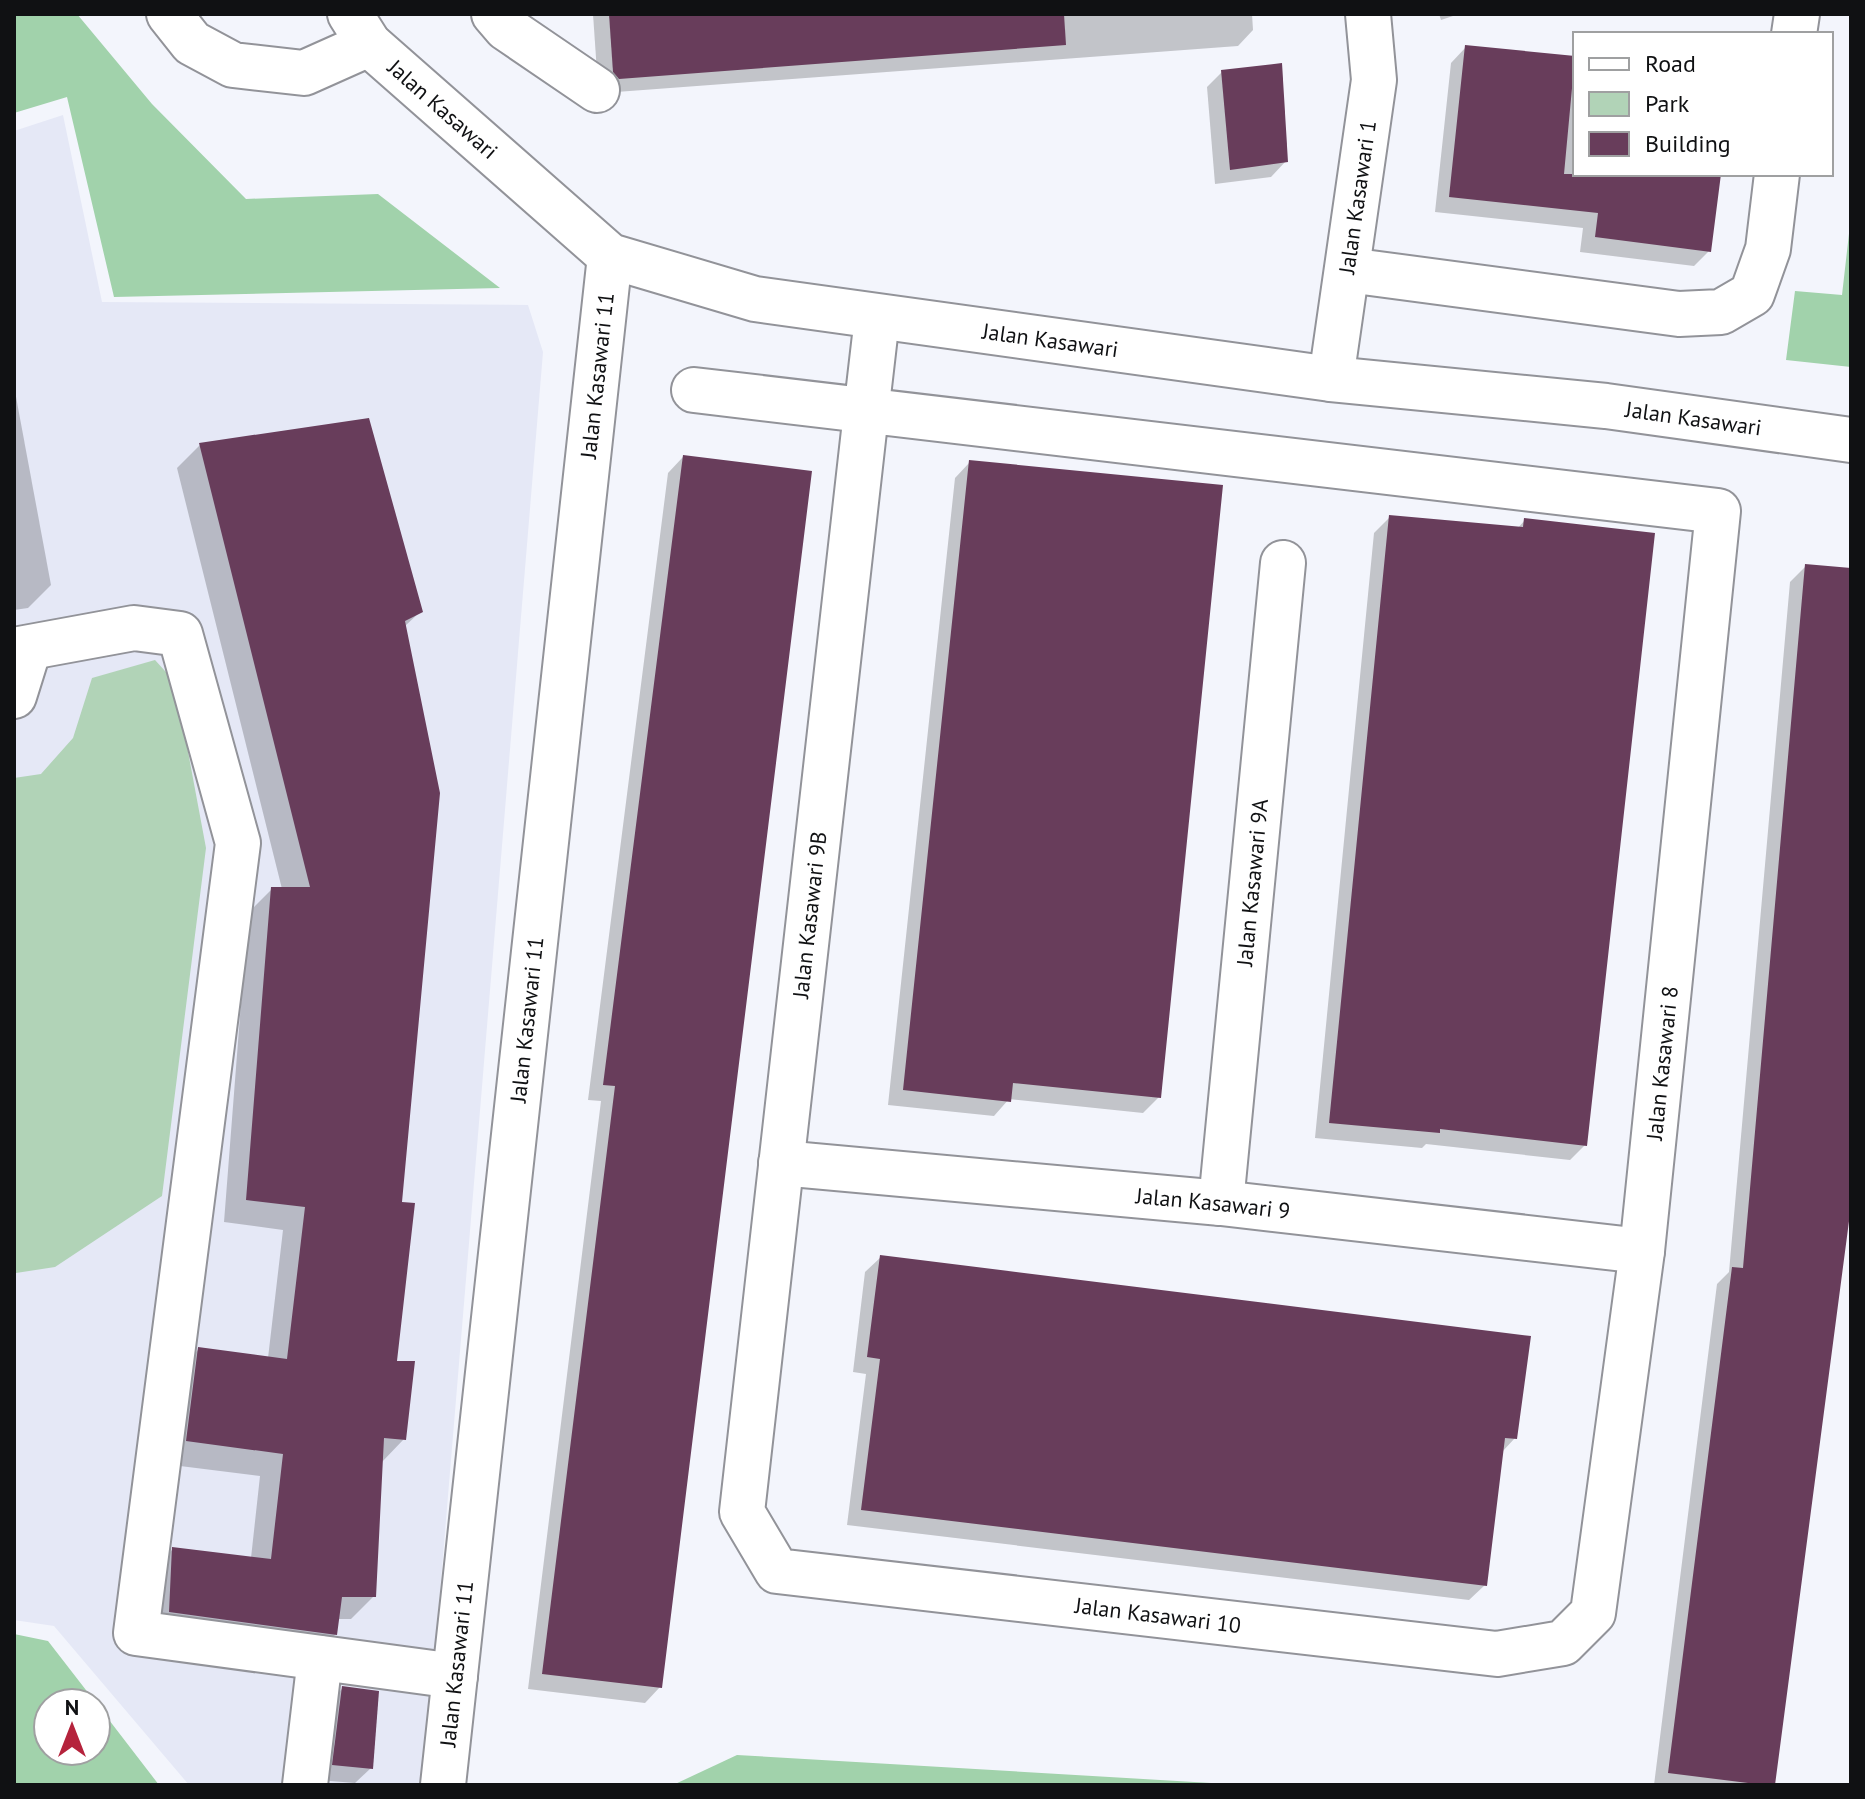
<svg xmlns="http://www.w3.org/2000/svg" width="1865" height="1799" viewBox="0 0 1865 1799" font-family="'PT Sans',sans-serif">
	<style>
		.built { fill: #e5e8f6 }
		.green { fill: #b1d3b7 }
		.forest { fill: #a1d2ab }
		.shadow { fill: #0003 }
		.building { fill: #683d5b }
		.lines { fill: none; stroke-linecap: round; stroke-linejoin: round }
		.minor-casing { stroke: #929399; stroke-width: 48 }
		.minor { stroke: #fff; stroke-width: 44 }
		.labels { text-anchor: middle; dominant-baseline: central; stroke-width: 8; stroke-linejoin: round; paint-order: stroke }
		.street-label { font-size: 22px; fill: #101113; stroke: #fff }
	</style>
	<rect width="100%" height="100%" fill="#f3f5fc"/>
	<path class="built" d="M 63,115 L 102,302 L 528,305 L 543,352 L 424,1785 L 189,1785 L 54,1626 L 14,1620 L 14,131 Z"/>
	<path class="green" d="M 155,660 L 175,682 L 206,848 L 162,1196 L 55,1267 L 16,1273 L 14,778 L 41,774 L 73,738 L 92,678 Z"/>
	<g class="forest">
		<path d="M 14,14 L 77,14 L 152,104 L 246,199 L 378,194 L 500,288 L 114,297 L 67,97 L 14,113 Z"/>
		<path d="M 1851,216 L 1851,367 L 1786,360 L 1795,291 L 1842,295 Z"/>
		<path d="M 14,1634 L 48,1641 L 96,1703 L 48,1703 L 48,1751 L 96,1751 L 96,1703 L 159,1785 L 14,1785 Z"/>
		<path d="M 737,1755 L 1245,1785 L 673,1785 Z"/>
	</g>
	<g class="shadow">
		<path d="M 593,14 L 1252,14 L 1253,30 L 1238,46 L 603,93 L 598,87 Z"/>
		<path d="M 1439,14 L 1459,14 L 1441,20 Z"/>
		<path d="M 1466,47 L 1575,58 L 1575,174 L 1719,174 L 1709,251 L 1694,266 L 1580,252 L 1583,228 L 1435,212 L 1451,63 Z"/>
		<path d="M 1222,72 L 1286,161 L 1271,177 L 1215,184 L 1207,87 Z"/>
		<path d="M 14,386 L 51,585 L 28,608 L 14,610 Z"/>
		<path d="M 200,445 L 421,611 L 404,627 L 400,1204 L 394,1363 L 404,1439 L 381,1463 L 374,1596 L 351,1619 L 337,1619 L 336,1634 L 312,1657 L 146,1635 L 150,1572 L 173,1549 L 251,1558 L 260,1476 L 164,1464 L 176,1372 L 199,1349 L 268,1358 L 283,1230 L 224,1222 L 248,913 L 272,889 L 282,889 L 177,468 Z"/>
		<path d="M 683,457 L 660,1687 L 645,1703 L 528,1689 L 601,1101 L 588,1100 L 668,473 Z"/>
		<path d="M 970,462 L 1159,1097 L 1143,1113 L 1009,1099 L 994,1116 L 888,1105 L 955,478 Z"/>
		<path d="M 1390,517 L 1517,529 L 1525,520 L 1585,1145 L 1570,1160 L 1426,1144 L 1422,1148 L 1315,1138 L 1374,533 Z"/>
		<path d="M 1806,566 L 1851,570 L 1851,1184 L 1773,1785 L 1654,1785 L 1717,1284 L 1729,1272 L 1790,582 Z"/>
		<path d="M 881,1257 L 1515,1438 L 1502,1452 L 1485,1585 L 1469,1600 L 847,1525 L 866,1374 L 853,1372 L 865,1272 Z"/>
		<path d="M 343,1688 L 371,1768 L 355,1783 L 318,1780 L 327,1704 Z"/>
	</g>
	<g class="building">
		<path d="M 609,14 L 1064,14 L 1066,45 L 619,79 L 613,72 Z"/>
		<path d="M 1465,45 L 1575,56 L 1564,174 L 1721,174 L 1711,252 L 1595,237 L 1598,213 L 1449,197 Z"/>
		<path d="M 1282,63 L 1288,162 L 1230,170 L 1221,70 Z"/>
		<path d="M 369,418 L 423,612 L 405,621 L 440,793 L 402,1202 L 415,1203 L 397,1361 L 415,1361 L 406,1440 L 384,1438 L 376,1597 L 342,1597 L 337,1635 L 169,1612 L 172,1547 L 271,1559 L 283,1454 L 186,1441 L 198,1347 L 287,1359 L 305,1207 L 246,1200 L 271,887 L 310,887 L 199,443 Z"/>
		<path d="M 683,455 L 812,471 L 662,1688 L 542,1674 L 615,1086 L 603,1085 Z"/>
		<path d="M 969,460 L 1223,485 L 1161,1098 L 1013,1083 L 1011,1102 L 903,1090 Z"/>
		<path d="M 1389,515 L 1523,527 L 1524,518 L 1655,533 L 1587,1146 L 1440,1129 L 1440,1133 L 1329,1123 Z"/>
		<path d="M 1805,564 L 1851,568 L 1851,1206 L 1775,1785 L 1764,1785 L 1668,1773 L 1732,1267 L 1743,1268 Z"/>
		<path d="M 880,1255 L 1531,1336 L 1517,1439 L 1505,1438 L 1487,1586 L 861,1510 L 880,1359 L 867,1357 Z"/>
		<path d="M 342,1686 L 379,1691 L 373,1769 L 332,1765 Z"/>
	</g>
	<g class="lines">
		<defs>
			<g id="minor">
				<path d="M 169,14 L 192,43 L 233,65 L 304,73 L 369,44"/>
				<path id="s1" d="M 350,14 L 369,44 L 610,256 L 755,299 L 1331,379 L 1606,406 L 1851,440"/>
				<path d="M 494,14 L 506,28 L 597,90"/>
				<path d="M 1794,34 L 1797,14"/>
				<path d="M 1348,270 L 1679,314 L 1721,312 L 1752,294 L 1768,249 L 1777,174"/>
				<path id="s2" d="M 1331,379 L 1374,80 L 1368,14"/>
				<path id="s3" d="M 694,390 L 1718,511 L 1642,1251 L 1593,1613 L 1563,1643 L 1497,1654 L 777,1571 L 742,1512 L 866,413 L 877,318"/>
				<path d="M 14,650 L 134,628 L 180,634 L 238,843 L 136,1633 L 455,1676"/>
				<path d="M 14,696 L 29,648"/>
				<path id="s4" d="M 781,1163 L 1221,1203 L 1642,1251"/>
				<path id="s5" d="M 1221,1203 L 1283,563"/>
				<path d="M 305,1785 L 320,1658"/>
				<path id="s6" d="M 443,1785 L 610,256"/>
			</g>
		</defs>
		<use href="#minor" class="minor-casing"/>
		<use href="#minor" class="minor"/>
	</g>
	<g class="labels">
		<g class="street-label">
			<text stroke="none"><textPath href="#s1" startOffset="134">Jalan Kasawari</textPath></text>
			<text stroke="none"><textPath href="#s2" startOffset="184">Jalan Kasawari 1</textPath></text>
			<text stroke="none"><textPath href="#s1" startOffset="806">Jalan Kasawari</textPath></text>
			<text stroke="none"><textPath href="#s6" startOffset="1418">Jalan Kasawari 11</textPath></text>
			<text stroke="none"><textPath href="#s1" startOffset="1454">Jalan Kasawari</textPath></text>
			<text stroke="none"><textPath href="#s5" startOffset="322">Jalan Kasawari 9A</textPath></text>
			<text stroke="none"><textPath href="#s3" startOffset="3644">Jalan Kasawari 9B</textPath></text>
			<text stroke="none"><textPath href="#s6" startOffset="770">Jalan Kasawari 11</textPath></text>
			<text transform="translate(1662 1063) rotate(-84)">Jalan Kasawari 8</text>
			<text stroke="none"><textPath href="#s4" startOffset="434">Jalan Kasawari 9</textPath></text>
			<text transform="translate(1158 1615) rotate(7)">Jalan Kasawari 10</text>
			<text stroke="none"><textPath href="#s6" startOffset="122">Jalan Kasawari 11</textPath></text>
		</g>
	</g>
	<rect width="1865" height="1799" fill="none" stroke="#101113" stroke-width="32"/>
	<rect x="1573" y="32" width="260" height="144" fill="#ffffff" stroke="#9fa0a1" stroke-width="2"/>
	<rect x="1589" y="58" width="40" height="12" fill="#ffffff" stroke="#9fa0a1" stroke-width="2"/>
	<text x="1645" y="72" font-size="24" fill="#101113">Road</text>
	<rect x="1589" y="92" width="40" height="24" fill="#b1d3b7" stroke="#9fa0a1" stroke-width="2"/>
	<text x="1645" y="112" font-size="24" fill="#101113">Park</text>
	<rect x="1589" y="132" width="40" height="24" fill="#683d5b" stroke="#9fa0a1" stroke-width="2"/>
	<text x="1645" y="152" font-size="24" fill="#101113">Building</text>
	<g transform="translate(72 1727)"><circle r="38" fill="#ffffff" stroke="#9fa0a1" stroke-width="2"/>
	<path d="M0-6L14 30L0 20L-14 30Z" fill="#b5233c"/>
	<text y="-12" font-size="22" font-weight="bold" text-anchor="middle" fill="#101113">N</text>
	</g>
</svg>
